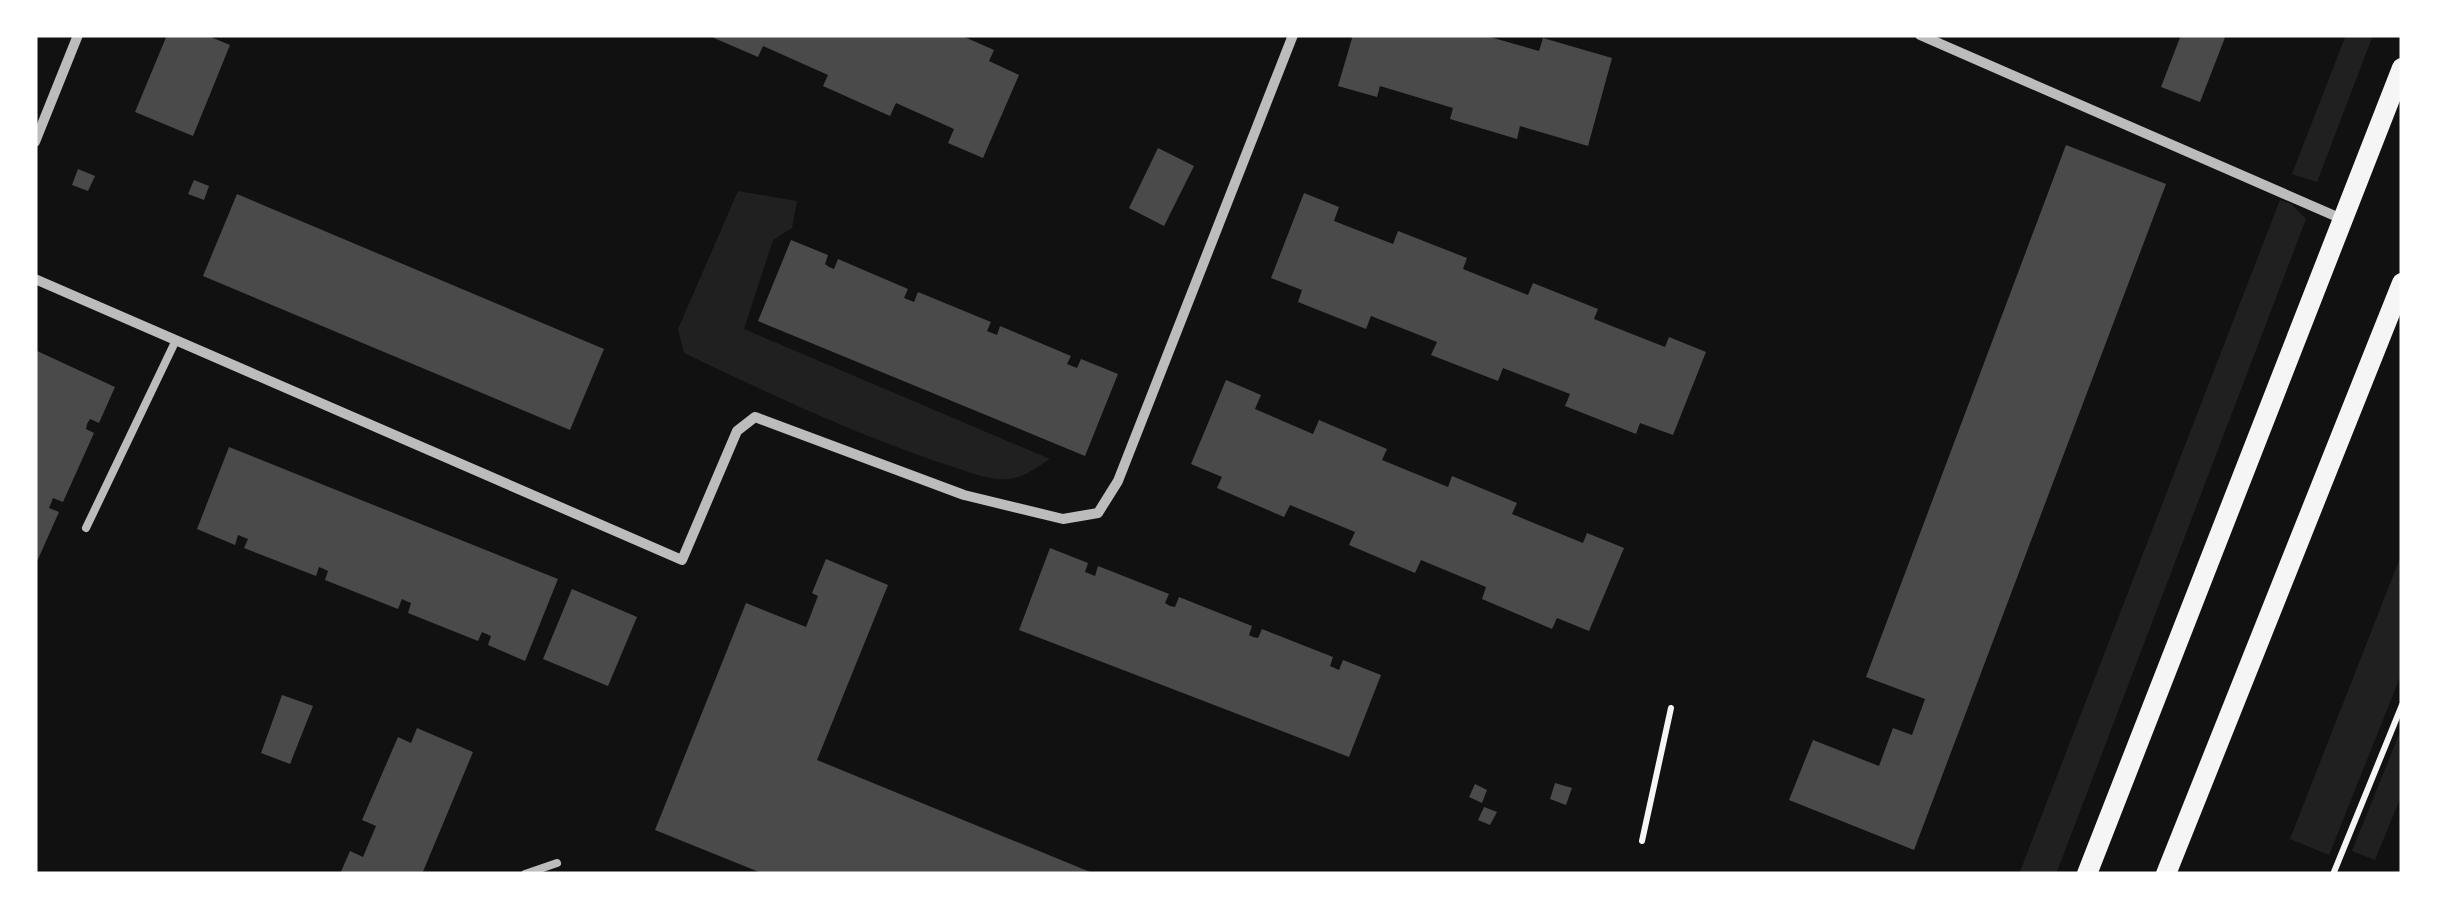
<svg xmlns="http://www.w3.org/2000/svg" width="2437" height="909" viewBox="0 0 2437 909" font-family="'Golos Text',sans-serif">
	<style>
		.green { fill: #202020 }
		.building { fill: #4a4a4a }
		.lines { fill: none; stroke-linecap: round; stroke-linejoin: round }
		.path { stroke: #f5f5f5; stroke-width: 6 }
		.service { stroke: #bcbcbc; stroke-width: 8 }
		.minor { stroke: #bcbcbc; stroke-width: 10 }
		.secondary { stroke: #f5f5f5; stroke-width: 20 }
	</style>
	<rect width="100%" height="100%" fill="#111"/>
	<g class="green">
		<path d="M 2346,35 L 2373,35 L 2317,182 L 2292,174 Z"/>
		<path d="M 738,191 L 797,201 L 792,228 L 773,240 L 744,329 L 1050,459 C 1037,467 1024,478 1008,479 C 986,481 962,469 941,463 C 852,433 768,393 684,353 L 678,329 Z"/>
		<path d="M 2280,200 L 2291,204 L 2306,219 L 2056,874 L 2019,874 Z"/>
		<path d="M 2402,553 L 2402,672 L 2329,855 L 2290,839 Z"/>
		<path d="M 2402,727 L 2402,794 L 2375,860 L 2352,851 Z"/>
	</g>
	<g class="building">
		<path d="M 167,35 L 206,35 L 230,45 L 193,136 L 135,112 Z"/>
		<path d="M 707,35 L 960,35 L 994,50 L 989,61 L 1019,75 L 983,158 L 948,143 L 954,129 L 896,103 L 890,116 L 823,86 L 828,75 L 763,46 L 758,57 Z"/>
		<path d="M 1353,35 L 1483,35 L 1539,51 L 1543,38 L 1612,58 L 1588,146 L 1520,126 L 1517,139 L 1450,119 L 1453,108 L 1380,86 L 1377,97 L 1338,86 Z"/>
		<path d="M 2181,35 L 2226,35 L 2200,102 L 2161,87 Z"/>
		<path d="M 2066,145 L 2166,184 L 1914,850 L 1789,800 L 1813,740 L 1879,766 L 1893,728 L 1912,735 L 1925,699 L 1866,677 Z"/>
		<path d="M 1158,148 L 1194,166 L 1164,226 L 1129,208 Z"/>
		<path d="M 78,169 L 95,176 L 88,191 L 72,185 Z"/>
		<path d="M 194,180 L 209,186 L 204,200 L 188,194 Z"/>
		<path d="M 1304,193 L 1339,207 L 1334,221 L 1393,244 L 1398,231 L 1467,258 L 1463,269 L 1528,295 L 1533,283 L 1598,309 L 1594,319 L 1665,347 L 1669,337 L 1706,352 L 1673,435 L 1640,423 L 1636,434 L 1565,406 L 1570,394 L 1503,368 L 1498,381 L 1431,355 L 1437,342 L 1371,316 L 1366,329 L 1298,302 L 1302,290 L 1271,278 Z"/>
		<path d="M 237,194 L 604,349 L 570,430 L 203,276 Z"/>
		<path d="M 791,240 L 828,255 L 825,264 L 829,267 L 834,269 L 838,259 L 908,289 L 904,298 L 914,302 L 918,292 L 991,322 L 987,331 L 997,335 L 1000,326 L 1071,356 L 1067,364 L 1077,368 L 1081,359 L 1118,374 L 1085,456 L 758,321 Z"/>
		<path d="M 35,350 L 115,387 L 99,423 L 90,419 L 87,424 L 86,429 L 94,433 L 63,502 L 53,498 L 49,508 L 59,512 L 35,566 Z"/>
		<path d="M 1226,380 L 1261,395 L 1255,409 L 1313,434 L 1319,420 L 1387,449 L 1382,460 L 1448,487 L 1452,476 L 1517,503 L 1512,514 L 1583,543 L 1587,533 L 1624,548 L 1589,631 L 1557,618 L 1552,629 L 1482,599 L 1486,587 L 1421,560 L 1415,573 L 1349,545 L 1355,532 L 1290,505 L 1284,517 L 1217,488 L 1222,477 L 1191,464 Z"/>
		<path d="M 229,447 L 558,579 L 525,661 L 488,645 L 491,636 L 482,632 L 478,641 L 408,613 L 411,603 L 406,601 L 402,599 L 398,609 L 325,580 L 328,571 L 324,569 L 319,567 L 316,576 L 244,548 L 248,539 L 238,535 L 235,545 L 197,529 Z"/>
		<path d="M 1050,548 L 1088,563 L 1085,572 L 1095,576 L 1098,566 L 1169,594 L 1165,603 L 1170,606 L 1175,607 L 1179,597 L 1252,626 L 1249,635 L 1253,637 L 1258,638 L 1262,629 L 1333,657 L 1330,666 L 1339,670 L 1343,660 L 1381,675 L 1349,757 L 1019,630 Z"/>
		<path d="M 826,559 L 888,585 L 817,760 L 1095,874 L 764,874 L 655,830 L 746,603 L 806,627 L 818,596 L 812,593 Z"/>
		<path d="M 572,589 L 637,617 L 608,686 L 543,659 Z"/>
		<path d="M 282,695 L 313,706 L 290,764 L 261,753 Z"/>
		<path d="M 417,728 L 473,752 L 422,874 L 340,874 L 350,851 L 363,857 L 376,826 L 362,820 L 398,737 L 411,743 Z"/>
		<path d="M 1555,783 L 1572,788 L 1566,805 L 1550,799 Z"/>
		<path d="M 1475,784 L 1487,790 L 1482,803 L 1469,797 Z"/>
		<path d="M 1484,807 L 1497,812 L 1490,825 L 1478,820 Z"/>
	</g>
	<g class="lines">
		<g class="path">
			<path d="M 1642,841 L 1671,708"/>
			<path d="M 2334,872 L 2402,705"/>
		</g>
		<g class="service">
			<path d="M 86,528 L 176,340"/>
			<path d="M 525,874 L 557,863"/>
		</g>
		<g class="minor">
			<path d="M 1920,35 L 2342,219"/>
			<path d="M 35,142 L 78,35"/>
			<path d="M 35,279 L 682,560 L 737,431 L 755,417 L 964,495 L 1063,519 L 1098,513 L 1118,481 L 1293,35"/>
		</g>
		<g class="secondary">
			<path d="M 2087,874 L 2402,68"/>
			<path d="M 2166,874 L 2402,283"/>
		</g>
	</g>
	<rect width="2437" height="909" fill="none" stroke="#ffffff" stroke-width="75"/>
</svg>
